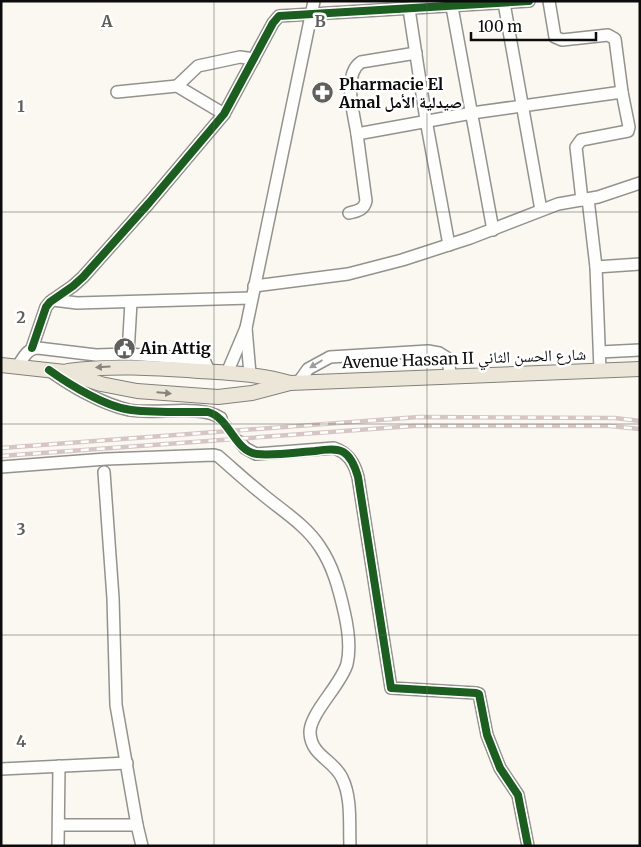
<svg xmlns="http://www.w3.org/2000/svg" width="641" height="847" viewBox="0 0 641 847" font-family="Merriweather,'Noto Naskh Arabic',serif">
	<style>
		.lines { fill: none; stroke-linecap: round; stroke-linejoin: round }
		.minor-tunnel { stroke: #d6d5ce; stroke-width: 11; stroke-dasharray: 11 5.5; stroke-linecap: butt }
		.minor-casing { stroke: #93928f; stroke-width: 14 }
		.major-casing { stroke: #80807c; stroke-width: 16 }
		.minor { stroke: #fefefd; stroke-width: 11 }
		.major { stroke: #ebe6d8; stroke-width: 14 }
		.rail-casing { stroke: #d6c5c5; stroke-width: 4.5 }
		.rail { stroke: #fff; stroke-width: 2.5; stroke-dasharray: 8; stroke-linecap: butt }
		.cycleway-casing { stroke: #fff; stroke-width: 11 }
		.cycleway { stroke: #1b5e20; stroke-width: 8 }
		.oneway { fill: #9d9d9d }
		.oneway2 { fill: #87847c }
		.grid { fill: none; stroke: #5f5f5c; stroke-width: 1; stroke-opacity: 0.55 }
		.labels { text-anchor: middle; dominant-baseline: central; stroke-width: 5; stroke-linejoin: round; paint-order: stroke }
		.poi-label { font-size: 16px; font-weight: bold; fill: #0c0c0c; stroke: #fff; text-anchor: start }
		.street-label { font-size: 16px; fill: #0c0c0c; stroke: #fff }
		.grid-label { font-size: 16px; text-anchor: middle; font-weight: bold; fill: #5f5f5c; stroke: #fff; stroke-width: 5; stroke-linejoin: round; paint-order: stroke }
	</style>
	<rect width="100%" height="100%" fill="#faf8f0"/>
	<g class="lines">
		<path class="minor-tunnel" d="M 221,418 L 240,442"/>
		<defs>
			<g id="minor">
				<path d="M 549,1 L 555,37 L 562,40 L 608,35 L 615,39 L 622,92"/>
				<path d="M 504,3 L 541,210"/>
				<path d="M 452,7 L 493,230"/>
				<path d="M 409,9 L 426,120 L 449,245"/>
				<path d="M 177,86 L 198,66 L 240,57 L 254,59"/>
				<path d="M 117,92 L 177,86 L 224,114"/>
				<path d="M 357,134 C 354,114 342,75 361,62 L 416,53"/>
				<path d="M 588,199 L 596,267 L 600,370"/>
				<path d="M 349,213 C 357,211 364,210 366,201 L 357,134 L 472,113 L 622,92 L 629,127 L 628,131 L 581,140 L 576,147 L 582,200"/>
				<path d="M 596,267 L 640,264"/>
				<path d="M 254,286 L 348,274 L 402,260 L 470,238 L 558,204 L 598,197 L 640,183"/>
				<path d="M 53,300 L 77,303 L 251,298"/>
				<path d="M 246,328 L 250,374"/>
				<path d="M 32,348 L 46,307 L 50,302 L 73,286 L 83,277 L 149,203 L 224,114 L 273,23 L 279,16 L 529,1"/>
				<path d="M 600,352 L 640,350"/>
				<path d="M 128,354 L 131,302"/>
				<path d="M 17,367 C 23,359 27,348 38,348 L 96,355 L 128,354 L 198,359 L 205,362 L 209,371"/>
				<path d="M 49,370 C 71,386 102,404 129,410 C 155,415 200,404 221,418"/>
				<path d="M 227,373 L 246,328 L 314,1"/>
				<path d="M 298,383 L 308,369 L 330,357 L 428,351 L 439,353 L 447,358 L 451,376"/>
				<path d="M 240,442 L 245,448 L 256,454 L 334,448 C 348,453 354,462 358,477 L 391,688 L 476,693 L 479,694 L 487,735 L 500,768 L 518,795 L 528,846"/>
				<path d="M 1,467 L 106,459 L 214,455 L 218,456 C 232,468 246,481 261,493 C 281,510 306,525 320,547 C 333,566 339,589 344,611 C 348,628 351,647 347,664 C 341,685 309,714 310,733 C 311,756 334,760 342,778 C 352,798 349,824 350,846"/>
				<path d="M 104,472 L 113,598 L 116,705 L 137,825 L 142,846"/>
				<path d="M 1,769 L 127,763"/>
				<path d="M 59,825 L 137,825"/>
				<path d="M 58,846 L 59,766"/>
			</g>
			<g id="major">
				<path d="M 1,365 L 65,372 L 101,384 L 137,391 L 218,397 L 252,393 L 290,383 L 640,369"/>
				<path d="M 68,371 C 112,365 155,368 199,371 C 230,373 260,374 290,383"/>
			</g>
		</defs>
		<use href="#minor" class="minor-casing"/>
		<use href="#major" class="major-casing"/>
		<use href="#minor" class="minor"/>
		<use href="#major" class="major"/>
		<defs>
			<g id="rail">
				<path d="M 1,448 L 419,417 L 615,418 L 640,421"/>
				<path d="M 1,456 L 413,426 L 610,426 L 640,429"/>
			</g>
		</defs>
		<use href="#rail" class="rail-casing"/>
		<use href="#rail" class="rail"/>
		<defs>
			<g id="cycleway">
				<path d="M 32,348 L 46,307 L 50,302 L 73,286 L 83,277 L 149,203 L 224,114 L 273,23 L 279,16 L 529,1"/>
				<path d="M 49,370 C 70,385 106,407 131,410 C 157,413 183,412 208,412 C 230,418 234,451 257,454 C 272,456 300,452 315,451 C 341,447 350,449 358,477 L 391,688 L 476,693 L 479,694 L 487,735 L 500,768 L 518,795 L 528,846"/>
			</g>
		</defs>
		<use href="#cycleway" class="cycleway-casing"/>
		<use href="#cycleway" class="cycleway"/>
	</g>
	<defs><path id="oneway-solid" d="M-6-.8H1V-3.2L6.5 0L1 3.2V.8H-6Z" transform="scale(1.25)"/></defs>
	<use class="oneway" href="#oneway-solid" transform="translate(316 364) rotate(149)"/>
	<g class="oneway2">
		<use href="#oneway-solid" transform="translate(103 367) rotate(177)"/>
		<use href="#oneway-solid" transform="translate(164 393) rotate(5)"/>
	</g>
	<path class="grid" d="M 214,1 L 214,846M 427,1 L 427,846M 1,212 L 640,212M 1,424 L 640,424M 1,635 L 640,635"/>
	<defs>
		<symbol id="pharmacy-disc" viewBox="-11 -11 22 22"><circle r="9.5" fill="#5f5f5c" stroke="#fff"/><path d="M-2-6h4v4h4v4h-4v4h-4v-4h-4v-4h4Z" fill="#fff"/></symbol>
		<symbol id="civic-disc" viewBox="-11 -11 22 22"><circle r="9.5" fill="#5f5f5c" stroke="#fff"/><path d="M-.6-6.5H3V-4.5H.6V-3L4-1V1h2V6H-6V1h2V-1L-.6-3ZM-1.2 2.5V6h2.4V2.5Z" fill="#fff"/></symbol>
	</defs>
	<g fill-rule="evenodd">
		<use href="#pharmacy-disc" x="310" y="80" width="25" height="25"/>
		<use href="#civic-disc" x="112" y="336" width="25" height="25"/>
	</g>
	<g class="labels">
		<g class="poi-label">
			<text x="339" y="84">Pharmacie El<tspan x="339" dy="18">Amal صيدلية الأمل</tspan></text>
			<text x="140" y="348">Ain Attig</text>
		</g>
		<g class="street-label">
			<text transform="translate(464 358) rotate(-2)">Avenue Hassan II شارع الحسن الثاني</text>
		</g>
	</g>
	<g class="grid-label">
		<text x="107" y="27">A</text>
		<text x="320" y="27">B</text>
		<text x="21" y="112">1</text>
		<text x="21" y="323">2</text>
		<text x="21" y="535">3</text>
		<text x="21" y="747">4</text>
	</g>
	<rect width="641" height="847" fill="none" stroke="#0c0c0c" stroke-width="5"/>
	<path d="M471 32v8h125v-8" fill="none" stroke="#0c0c0c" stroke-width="2.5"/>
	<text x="478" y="32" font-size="15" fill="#0c0c0c" stroke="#ffffff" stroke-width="4" paint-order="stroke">100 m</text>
</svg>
